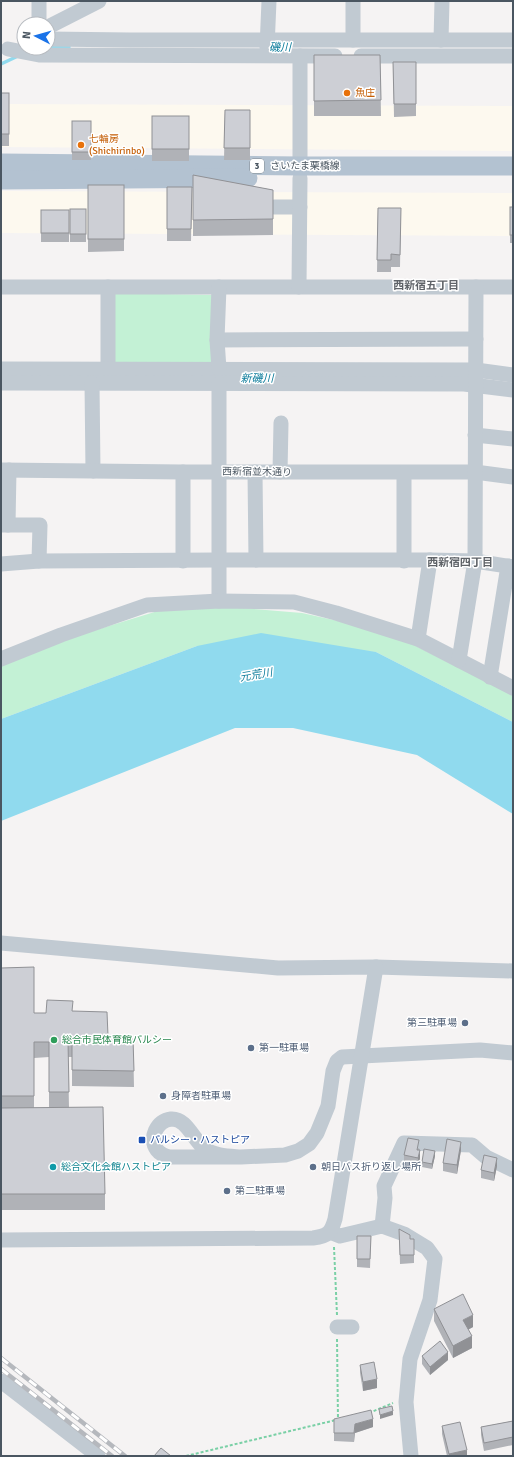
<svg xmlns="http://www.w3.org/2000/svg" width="514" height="1457" viewBox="0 0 514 1457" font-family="Signika,'Noto Sans JP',sans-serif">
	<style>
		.commercial { fill: #fdf9ef }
		.green { fill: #c3f1d5 }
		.water { fill: #90daee }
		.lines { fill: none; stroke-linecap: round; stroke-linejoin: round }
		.stream { stroke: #90daee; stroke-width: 3.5 }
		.path { stroke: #7ad0a6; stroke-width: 2; stroke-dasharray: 3 2; stroke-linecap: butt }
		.minor { stroke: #c1cad2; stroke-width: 15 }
		.major { stroke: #b3c2d1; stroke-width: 19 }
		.rail-casing { stroke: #b5b8bd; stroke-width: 4.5 }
		.rail { stroke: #fff; stroke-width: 3; stroke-dasharray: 9; stroke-linecap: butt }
		.wall { fill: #b0b2b7; fill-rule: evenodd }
		.shaded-wall { fill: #909195 }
		.building { fill: #cdcfd5; stroke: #909195 }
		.food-dot { fill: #e8710a; stroke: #fff; stroke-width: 1.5 }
		.service-dot { fill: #5c6f8a; stroke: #fff; stroke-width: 1.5 }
		.leisure-dot { fill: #2e9e5b; stroke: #fff; stroke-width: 1.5 }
		.transit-dot { fill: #1a4fb4; stroke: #fff; stroke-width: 1.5 }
		.culture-dot { fill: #0f9aa8; stroke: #fff; stroke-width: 1.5 }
		.labels { text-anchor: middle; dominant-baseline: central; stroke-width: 3; stroke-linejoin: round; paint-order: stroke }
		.shield { fill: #fff; stroke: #808990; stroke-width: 1 }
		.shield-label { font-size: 9px; font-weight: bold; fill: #4a5661 }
		.food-label { font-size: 10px; fill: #c56008; stroke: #fff; text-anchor: start }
		.street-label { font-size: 10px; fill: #4a5661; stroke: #fff }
		.service-label { font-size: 10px; fill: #4e5e75; stroke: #fff; text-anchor: start }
		.leisure-label { font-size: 10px; fill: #27864d; stroke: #fff; text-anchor: start }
		.transit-label { font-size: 10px; fill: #164399; stroke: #fff; text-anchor: start }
		.culture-label { font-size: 10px; fill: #0d838f; stroke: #fff; text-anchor: start }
		.water-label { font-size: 11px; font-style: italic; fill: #0c7c9b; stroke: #fff }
		.neighbourhood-label { font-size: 11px; font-weight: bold; fill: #5f6368; stroke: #fff }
	</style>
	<rect width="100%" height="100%" fill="#f5f3f3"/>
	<g class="commercial">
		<path d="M 1,104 L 513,106 L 513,151 L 1,147 Z"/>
		<path d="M 1,191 L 513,193 L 513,236 L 1,233 Z"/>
	</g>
	<g class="green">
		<path d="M 113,293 L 215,295 L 214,369 L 112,368 Z"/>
		<path d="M 219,606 L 302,613 L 388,632 L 513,695 L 513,722 L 376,652 L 197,646 L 1,719 L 1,666 L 73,637 L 161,610 Z"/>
	</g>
	<path class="water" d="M 261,633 L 376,652 L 513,722 L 513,814 L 417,755 L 293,728 L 235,728 L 1,821 L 1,719 L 197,646 Z"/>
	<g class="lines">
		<g class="stream">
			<path d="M 48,47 L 69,47"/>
			<path d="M 1,64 L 18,56"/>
		</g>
		<g class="path">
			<path d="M 334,1247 L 337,1315"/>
			<path d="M 337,1339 L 338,1420"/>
			<path d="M 369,1413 L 393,1403"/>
			<path d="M 186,1456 L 336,1420"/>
		</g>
		<g class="minor">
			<path d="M 39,1 L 39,24"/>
			<path d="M 48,27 L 99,1"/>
			<path d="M 48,39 L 130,40 L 513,40"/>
			<path d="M 353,40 L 353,1"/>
			<path d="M 441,40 L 442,1"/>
			<path d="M 267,48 L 269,1"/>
			<path d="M 8,49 L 39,55 L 335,56"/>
			<path d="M 300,56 L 300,166"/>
			<path d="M 361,56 L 513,56"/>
			<path d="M 274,207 L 300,207"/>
			<path d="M 1,287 L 513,287"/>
			<path d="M 108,287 L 108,369"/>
			<path d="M 299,287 L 300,178"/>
			<path d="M 217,340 L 476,339"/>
			<path d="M 1,369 L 476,370 L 513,375"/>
			<path d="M 219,369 L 217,340 L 219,287"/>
			<path d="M 1,383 L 464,384 L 513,390"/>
			<path d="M 92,383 L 93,471"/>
			<path d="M 475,435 L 513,439"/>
			<path d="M 1,470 L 183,472 L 475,472 L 513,477"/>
			<path d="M 183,472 L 183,561"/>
			<path d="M 255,472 L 256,560"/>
			<path d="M 280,472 L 281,423"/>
			<path d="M 1,525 L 40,525 L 39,561"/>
			<path d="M 8,525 L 9,470"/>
			<path d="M 404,561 L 404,473"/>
			<path d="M 1,564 L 39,561 L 218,560 L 430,560 L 475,561 L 513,567"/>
			<path d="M 219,601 L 219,384"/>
			<path d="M 418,639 L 430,560"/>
			<path d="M 1,659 L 61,635 L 147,605 L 219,601 L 294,602 L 336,613 L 418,639 L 513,688"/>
			<path d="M 459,660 L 475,561 L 476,287"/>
			<path d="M 490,677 L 508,566"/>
			<path d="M 1,943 L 278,968 L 376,967 L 513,971"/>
			<path d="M 241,1157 C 229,1156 215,1156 205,1149 C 193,1140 187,1118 171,1119 C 157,1121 148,1138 157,1150 C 160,1154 165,1156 170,1157 L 241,1157 L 285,1155 L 298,1151 L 309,1144 L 317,1133 L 328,1106 L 333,1071 L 337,1061 L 342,1057 L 480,1050 L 513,1053"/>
			<path d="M 382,1226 L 385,1198 L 384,1186 L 404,1143 L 472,1145 L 486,1157 L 513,1170"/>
			<path d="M 330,1232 L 340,1236 L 382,1226 L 404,1234 L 427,1248 L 435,1259 L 430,1300 L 410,1359 L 406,1402 L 411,1456"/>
			<path d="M 1,1240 L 313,1238 C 328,1236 331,1233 335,1219 L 376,967"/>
			<path d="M 337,1327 L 352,1327"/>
			<path d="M 1,1381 L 98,1456"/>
		</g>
		<g class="major">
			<path d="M 1,163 L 300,166 L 513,166"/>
			<path d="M 1,180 L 248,178"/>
		</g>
		<defs>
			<g id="rail">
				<path d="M 1,1358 L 125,1456"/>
				<path d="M 1,1369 L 112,1456"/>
			</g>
		</defs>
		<use href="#rail" class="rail-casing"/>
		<use href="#rail" class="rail"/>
	</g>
	<g class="wall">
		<path d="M 314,55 L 380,55 L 381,116 L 314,116 Z"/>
		<path d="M 393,62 L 416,62 L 416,116 L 394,117 Z"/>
		<rect x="1" y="93" width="8" height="53"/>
		<path d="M 225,110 L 250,110 L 250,160 L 224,160 Z"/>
		<rect x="152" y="116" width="37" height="45"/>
		<rect x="72" y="121" width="19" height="39"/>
		<path d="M 193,175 L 273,190 L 273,235 L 193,236 Z"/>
		<path d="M 88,185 L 124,185 L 124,251 L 88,252 Z"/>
		<path d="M 167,187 L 192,187 L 191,241 L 167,241 Z"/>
		<rect x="510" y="207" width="3" height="36"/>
		<path d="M 378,208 L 401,208 L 400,267 L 391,267 L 391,272 L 377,272 Z"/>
		<rect x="70" y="209" width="16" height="33"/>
		<rect x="41" y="210" width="28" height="32"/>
		<path d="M 1,968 L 34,1013 L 46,1013 L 73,1011 L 108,1036 L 133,1039 L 134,1087 L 72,1086 L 72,1057 L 68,1057 L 69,1108 L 105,1194 L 105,1210 L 1,1210 ZM 49,1057 L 49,1108 L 34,1108 L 34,1058 Z"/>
		<path d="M 419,1148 L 420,1158 L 418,1166 L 404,1163 L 404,1155 Z"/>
		<path d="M 461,1150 L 457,1174 L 443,1171 L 443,1163 Z"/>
		<path d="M 435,1156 L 432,1169 L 422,1167 L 422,1162 Z"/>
		<path d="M 497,1166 L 494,1181 L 481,1178 L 481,1170 Z"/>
		<path d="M 399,1229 L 410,1239 L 414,1239 L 414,1263 L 400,1264 Z"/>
		<path d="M 357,1236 L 371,1236 L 370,1268 L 357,1267 Z"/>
		<path d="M 434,1309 L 473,1327 L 468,1330 L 472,1348 L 453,1358 L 434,1321 Z"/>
		<path d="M 422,1356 L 448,1360 L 430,1375 L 422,1364 Z"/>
		<path d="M 360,1365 L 377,1388 L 363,1391 L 360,1373 Z"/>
		<path d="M 334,1419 L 373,1427 L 355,1433 L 354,1442 L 334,1441 Z"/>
		<path d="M 513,1421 L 513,1445 L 484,1451 L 481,1435 L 481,1427 Z"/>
		<path d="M 442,1426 L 467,1456 L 447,1456 L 442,1434 Z"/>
	</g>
	<g class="shaded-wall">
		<path d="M 461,1142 L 461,1150 L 457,1174 L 457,1165 Z"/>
		<path d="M 420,1150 L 420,1158 L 418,1166 L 418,1158 Z"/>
		<path d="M 435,1151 L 435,1156 L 432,1169 L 432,1164 Z"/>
		<path d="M 497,1158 L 497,1166 L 494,1181 L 494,1173 Z"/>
		<path d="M 473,1315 L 473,1327 L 463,1332 L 463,1320 Z"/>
		<path d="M 472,1336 L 472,1348 L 453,1358 L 453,1346 Z"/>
		<path d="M 448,1352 L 448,1360 L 430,1375 L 430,1367 Z"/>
		<path d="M 377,1379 L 377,1388 L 363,1391 L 363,1382 Z"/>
		<path d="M 393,1411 L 393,1415 L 380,1419 L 380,1415 Z"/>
		<path d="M 373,1419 L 373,1427 L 355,1433 L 354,1442 L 355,1424 Z"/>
		<path d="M 467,1450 L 467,1456 L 449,1456 L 449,1454 Z"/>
	</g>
	<g class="building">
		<path d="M 314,55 L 380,55 L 381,100 L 314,101 Z"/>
		<path d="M 393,62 L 416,62 L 416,104 L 394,104 Z"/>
		<rect x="1" y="93" width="8" height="41"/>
		<path d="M 225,110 L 250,110 L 250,148 L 224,148 Z"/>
		<rect x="152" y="116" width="37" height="33"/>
		<rect x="72" y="121" width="19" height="31"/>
		<path d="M 193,175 L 273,190 L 273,219 L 193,220 Z"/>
		<rect x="88" y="185" width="36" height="54"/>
		<path d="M 167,187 L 192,187 L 191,229 L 167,229 Z"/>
		<rect x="510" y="207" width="3" height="28"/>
		<path d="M 378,208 L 401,208 L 400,255 L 391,254 L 391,260 L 377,260 Z"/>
		<rect x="70" y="209" width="16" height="25"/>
		<rect x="41" y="210" width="28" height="23"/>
		<path d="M 34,967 L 34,1013 L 46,1013 L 47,1000 L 73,1001 L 72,1011 L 107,1012 L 108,1036 L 133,1039 L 134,1071 L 72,1070 L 72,1041 L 68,1041 L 69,1092 L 49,1092 L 49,1042 L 34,1042 L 34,1096 L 1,1096 L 1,968 Z"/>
		<path d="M 103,1107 L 105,1194 L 1,1194 L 1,1108 Z"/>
		<path d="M 408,1138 L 419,1140 L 417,1150 L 420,1150 L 418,1158 L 404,1155 Z"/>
		<path d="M 447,1139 L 461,1142 L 457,1165 L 443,1163 Z"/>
		<path d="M 424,1149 L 435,1151 L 432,1164 L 422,1162 Z"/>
		<path d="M 484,1155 L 497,1158 L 494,1173 L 481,1170 Z"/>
		<path d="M 399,1229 L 410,1235 L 410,1239 L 414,1239 L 414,1255 L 400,1255 Z"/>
		<path d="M 357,1236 L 371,1236 L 370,1259 L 357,1259 Z"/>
		<path d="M 463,1294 L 473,1315 L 463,1320 L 472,1336 L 453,1346 L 434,1309 Z"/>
		<path d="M 440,1341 L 448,1352 L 430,1367 L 422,1356 Z"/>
		<path d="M 374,1362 L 377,1379 L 363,1382 L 360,1365 Z"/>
		<path d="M 392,1406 L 393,1411 L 380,1415 L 379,1409 Z"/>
		<path d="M 371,1410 L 373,1419 L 355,1424 L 354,1433 L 334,1433 L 334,1419 Z"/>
		<path d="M 513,1421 L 513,1437 L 484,1443 L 481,1427 Z"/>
		<path d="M 460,1422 L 467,1450 L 449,1454 L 442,1426 Z"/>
		<path d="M 161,1448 L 171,1456 L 154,1456 Z"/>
	</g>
	<g class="food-dot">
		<circle cx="347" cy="93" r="4"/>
		<circle cx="81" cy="145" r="4"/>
	</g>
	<g class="service-dot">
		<circle cx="465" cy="1023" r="4"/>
		<circle cx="251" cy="1048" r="4"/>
		<circle cx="163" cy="1096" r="4"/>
		<circle cx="313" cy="1167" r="4"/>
		<circle cx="227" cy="1191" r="4"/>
	</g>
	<circle class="leisure-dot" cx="54" cy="1040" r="4"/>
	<rect class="transit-dot" x="138" y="1136" width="8" height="8" rx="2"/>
	<circle class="culture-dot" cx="53" cy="1167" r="4"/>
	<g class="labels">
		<rect class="shield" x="250" y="159" width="14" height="14" rx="3"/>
		<g class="shield-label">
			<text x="257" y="166">3</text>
		</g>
		<g class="food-label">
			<text x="355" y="93">魚庄</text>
			<text x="89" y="139">七輪房<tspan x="89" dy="12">(Shichirinbo)</tspan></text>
		</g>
		<g class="street-label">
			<text x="305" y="166">さいたま栗橋線</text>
			<text transform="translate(257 472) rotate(1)">西新宿並木通り</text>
		</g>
		<g class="service-label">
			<text x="457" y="1023" text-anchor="end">第三駐車場</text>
			<text x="259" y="1048">第一駐車場</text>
			<text x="171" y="1096">身障者駐車場</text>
			<text x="321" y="1167">朝日バス折り返し場所</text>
			<text x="235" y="1191">第二駐車場</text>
		</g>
		<g class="leisure-label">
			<text x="62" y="1040">総合市民体育館パルシー</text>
		</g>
		<g class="transit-label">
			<text x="150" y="1140">パルシー・ハストピア</text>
		</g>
		<g class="culture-label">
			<text x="61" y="1167">総合文化会館ハストピア</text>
		</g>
		<g class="water-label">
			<text x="280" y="47">磯川</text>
			<text x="257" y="378">新磯川</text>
			<text transform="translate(256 675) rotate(-9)">元荒川</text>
		</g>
		<g class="neighbourhood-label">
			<text x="426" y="285">西新宿五丁目</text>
			<text x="460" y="562">西新宿四丁目</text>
		</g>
	</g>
	<rect width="514" height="1457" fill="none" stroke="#4a5661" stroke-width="4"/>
	<g transform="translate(36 36) rotate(276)"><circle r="19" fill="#ffffff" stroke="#b7bbc0"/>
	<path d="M0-3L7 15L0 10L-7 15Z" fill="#1a73e8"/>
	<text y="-6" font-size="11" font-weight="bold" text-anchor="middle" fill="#4a5661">N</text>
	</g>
</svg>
